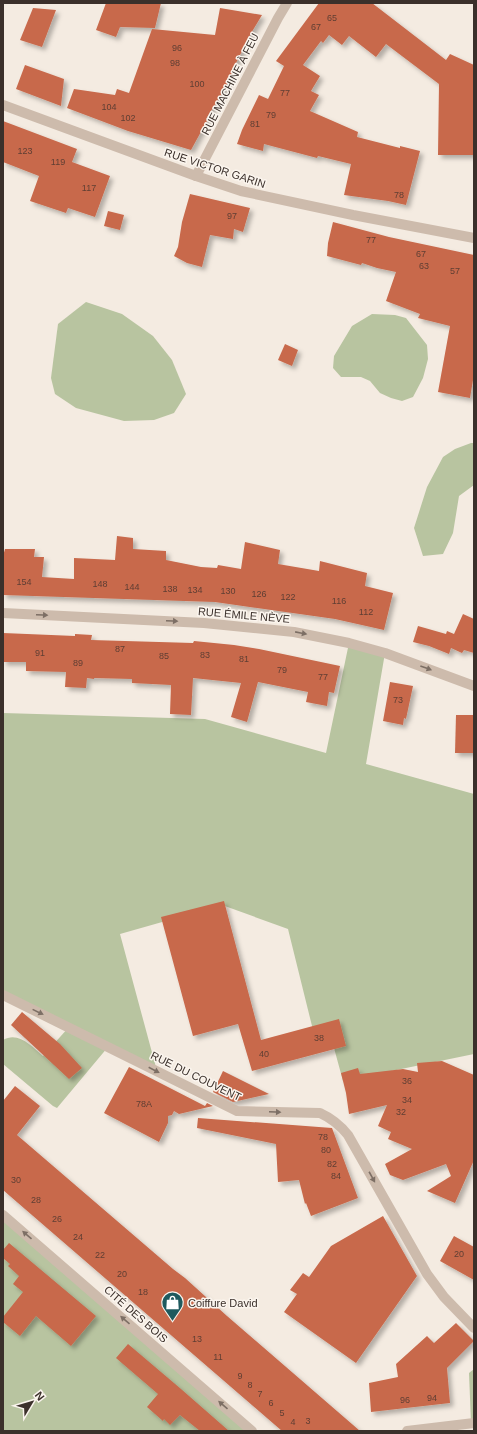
<svg xmlns="http://www.w3.org/2000/svg" width="477" height="1434" viewBox="0 0 477 1434" font-family="Helvetica,sans-serif">
	<style>
		.green { fill: #b8c4a0 }
		.building { fill: #c8694b; filter: url(#shadow) }
		.lines { fill: none; stroke-linecap: round; stroke-linejoin: round }
		.street { stroke: #cdbbac; stroke-width: 10 }
		.oneway { fill: #7d6f65 }
		.labels { text-anchor: middle; dominant-baseline: central; stroke-width: 3; stroke-linejoin: round; paint-order: stroke }
		.number-label { font-size: 9px; fill: #5e3e33 }
		.street-label { font-size: 11px; fill: #3b302b; stroke: #fbf5ee }
		.poi-label { font-size: 11px; fill: #3b302b; stroke: #fbf5ee; text-anchor: start }
	</style>
	<defs>
		<filter id="shadow"><feDropShadow dx="3.5" dy="3.5" stdDeviation="2" flood-color="#0004"/></filter>
	</defs>
	<rect width="100%" height="100%" fill="#f4ebe1"/>
	<g class="green">
		<path d="M 86,302 L 122,314 L 153,336 L 172,360 L 186,394 L 174,413 L 154,420 L 124,421 L 76,408 L 55,394 L 51,378 L 58,324 Z"/>
		<path d="M 372,314 L 395,315 L 406,318 L 427,345 L 428,359 L 423,378 L 413,397 L 402,401 L 391,398 L 380,393 L 370,381 L 361,377 L 341,377 L 333,368 L 334,356 L 352,326 Z"/>
		<path d="M 471,443 L 474,443 L 474,485 L 459,496 L 453,533 L 443,554 L 423,556 L 414,528 L 427,487 L 443,457 L 455,449 Z"/>
		<path d="M 349,643 L 385,653 L 366,764 L 474,794 L 474,1054 L 343,1081 L 328,1026 L 313,1030 L 288,929 L 222,905 L 120,934 L 157,1071 L 108,1047 L 57,1108 L 53,1106 L 3,1064 L 3,1040 C 19,1031 32,1047 43,1056 L 69,1027 L 3,995 L 3,713 L 205,719 L 326,753 Z"/>
		<path d="M 3,1215 L 252,1431 L 3,1431 Z"/>
		<path d="M 474,1369 L 474,1423 L 471,1423 L 469,1373 Z"/>
	</g>
	<g class="building">
		<path d="M 106,3 L 161,3 L 155,28 L 120,27 L 116,37 L 96,30 Z"/>
		<path d="M 319,3 L 372,3 L 446,60 L 450,54 L 474,65 L 474,155 L 438,155 L 439,84 L 386,44 L 376,57 L 349,36 L 342,45 L 329,35 L 323,43 L 321,41 L 303,65 L 320,76 L 311,91 L 319,95 L 310,111 L 358,132 L 357,137 L 400,148 L 400,146 L 420,151 L 406,205 L 388,201 L 344,195 L 351,164 L 318,156 L 317,158 L 264,144 L 263,151 L 237,144 L 242,130 L 259,95 L 268,99 L 284,66 L 276,61 Z"/>
		<path d="M 33,8 L 56,10 L 42,47 L 20,40 Z"/>
		<path d="M 220,8 L 262,15 L 250,35 L 233,69 L 234,69 L 225,88 L 206,119 L 208,119 L 191,150 L 128,131 L 67,108 L 74,89 L 115,95 L 117,89 L 129,93 L 152,29 L 215,35 Z"/>
		<path d="M 25,65 L 64,79 L 61,106 L 16,89 Z"/>
		<path d="M 3,121 L 77,149 L 72,162 L 110,176 L 95,217 L 68,208 L 66,213 L 30,201 L 39,176 L 3,162 Z"/>
		<path d="M 190,194 L 250,208 L 243,232 L 234,229 L 233,239 L 210,235 L 202,267 L 187,263 L 174,256 L 178,247 L 182,222 Z"/>
		<path d="M 108,211 L 124,215 L 120,230 L 104,226 Z"/>
		<path d="M 333,222 L 389,237 L 474,255 L 474,374 L 470,398 L 438,392 L 450,326 L 418,318 L 420,314 L 386,301 L 396,272 L 377,268 L 362,263 L 361,265 L 327,256 L 328,243 Z"/>
		<path d="M 285,344 L 298,350 L 292,366 L 278,360 Z"/>
		<path d="M 117,536 L 133,538 L 133,549 L 166,551 L 166,560 L 201,567 L 217,568 L 218,565 L 241,569 L 245,542 L 280,550 L 278,564 L 319,571 L 320,561 L 367,573 L 365,586 L 393,593 L 384,630 L 335,619 L 215,602 L 3,595 L 3,556 L 5,549 L 35,549 L 34,557 L 44,557 L 42,577 L 74,579 L 74,558 L 115,560 Z"/>
		<path d="M 463,614 L 474,619 L 474,653 L 464,650 L 462,653 L 451,648 L 449,654 L 429,646 L 413,642 L 418,626 L 446,634 L 447,631 L 454,634 Z"/>
		<path d="M 3,633 L 75,636 L 75,634 L 92,635 L 91,640 L 193,643 L 194,641 L 234,645 L 259,649 L 340,666 L 334,693 L 329,692 L 327,706 L 306,702 L 308,692 L 258,682 L 247,722 L 231,717 L 241,683 L 193,678 L 191,715 L 170,714 L 171,685 L 132,683 L 132,679 L 94,678 L 94,679 L 87,678 L 86,688 L 65,687 L 66,672 L 26,671 L 26,662 L 3,662 Z"/>
		<path d="M 390,682 L 413,686 L 406,719 L 404,718 L 403,725 L 383,721 Z"/>
		<path d="M 456,715 L 474,715 L 474,753 L 455,753 Z"/>
		<path d="M 224,901 L 261,1040 L 339,1019 L 346,1046 L 252,1071 L 238,1024 L 193,1036 L 161,917 Z"/>
		<path d="M 22,1012 L 60,1044 L 82,1068 L 69,1079 L 11,1025 Z"/>
		<path d="M 442,1061 L 474,1075 L 474,1160 L 455,1203 L 427,1191 L 451,1176 L 446,1164 L 403,1180 L 390,1175 L 385,1164 L 412,1149 L 388,1139 L 391,1132 L 378,1126 L 387,1105 L 349,1114 L 346,1093 L 341,1073 L 358,1068 L 360,1074 L 403,1069 L 418,1072 L 417,1063 Z"/>
		<path d="M 129,1067 L 205,1106 L 207,1103 L 213,1106 L 179,1114 L 174,1111 L 172,1115 L 168,1116 L 168,1123 L 159,1142 L 104,1113 Z"/>
		<path d="M 223,1071 L 269,1094 L 233,1102 L 213,1092 Z"/>
		<path d="M 15,1086 L 40,1106 L 17,1135 L 173,1269 L 185,1278 L 227,1316 L 360,1431 L 282,1431 L 3,1190 L 3,1101 Z"/>
		<path d="M 198,1118 L 332,1128 L 358,1198 L 311,1216 L 306,1203 L 305,1204 L 299,1180 L 278,1182 L 276,1144 L 197,1128 Z"/>
		<path d="M 383,1216 L 417,1276 L 356,1363 L 284,1312 L 297,1294 L 290,1290 L 303,1273 L 309,1277 L 331,1246 Z"/>
		<path d="M 454,1236 L 474,1247 L 474,1280 L 440,1261 Z"/>
		<path d="M 9,1243 L 96,1316 L 71,1346 L 36,1316 L 20,1336 L 3,1322 L 3,1317 L 23,1292 L 13,1284 L 19,1276 L 8,1266 L 10,1264 L 3,1258 L 3,1250 Z"/>
		<path d="M 456,1323 L 474,1341 L 447,1368 L 450,1403 L 371,1412 L 369,1383 L 398,1377 L 396,1364 L 427,1336 L 434,1343 Z"/>
		<path d="M 128,1344 L 181,1389 L 229,1431 L 200,1431 L 180,1415 L 170,1425 L 164,1419 L 163,1421 L 147,1407 L 158,1394 L 116,1358 Z"/>
	</g>
	<g class="lines">
		<g class="street">
			<path d="M 3,105 L 196,176 L 241,191 L 353,215 L 474,238"/>
			<path d="M 196,176 L 278,18 L 287,3"/>
			<path d="M 3,613 L 204,623 L 294,632 L 349,643 L 385,653 L 474,686"/>
			<path d="M 3,995 L 237,1111 L 320,1113 C 331,1118 340,1125 348,1135 L 427,1274 L 444,1297 L 474,1328"/>
			<path d="M 3,1215 L 252,1431"/>
			<path d="M 407,1431 L 474,1423"/>
		</g>
	</g>
	<defs><path id="oneway-solid" d="M-6-.8H1V-3.2L6.5 0L1 3.2V.8H-6Z"/></defs>
	<g class="oneway">
		<use href="#oneway-solid" transform="translate(42 615) rotate(3)"/>
		<use href="#oneway-solid" transform="translate(172 621) rotate(3)"/>
		<use href="#oneway-solid" transform="translate(301 633) rotate(11)"/>
		<use href="#oneway-solid" transform="translate(426 668) rotate(20)"/>
		<use href="#oneway-solid" transform="translate(38 1012) rotate(26)"/>
		<use href="#oneway-solid" transform="translate(154 1070) rotate(27)"/>
		<use href="#oneway-solid" transform="translate(275 1112) rotate(2)"/>
		<use href="#oneway-solid" transform="translate(372 1177) rotate(61)"/>
		<use href="#oneway-solid" transform="translate(27 1235) rotate(-139)"/>
		<use href="#oneway-solid" transform="translate(125 1320) rotate(-139)"/>
		<use href="#oneway-solid" transform="translate(223 1405) rotate(-139)"/>
	</g>
	<defs>
		<symbol id="shop-pin" viewBox="-11 -11 22 30"><path d="M0 17L-7.5 6A9.5 9.5 0 1 1 7.5 6Z" fill="#1f5a5e" stroke="#fbf5ee"/><path d="M-5-2.5h2.3a2.7 3.5 0 0 1 5.4 0H5L5.5 6h-11ZM-1.5-2.5h3a1.5 2.3 0 0 0-3 0Z" fill="#fff"/></symbol>
	</defs>
	<g fill-rule="evenodd">
		<use href="#shop-pin" x="160" y="1290" width="25" height="34"/>
	</g>
	<g class="labels">
		<g class="number-label">
			<text x="332" y="18">65</text>
			<text x="316" y="27">67</text>
			<text x="177" y="48">96</text>
			<text x="175" y="63">98</text>
			<text x="197" y="84">100</text>
			<text x="285" y="93">77</text>
			<text x="109" y="107">104</text>
			<text x="271" y="115">79</text>
			<text x="128" y="118">102</text>
			<text x="255" y="124">81</text>
			<text x="25" y="151">123</text>
			<text x="58" y="162">119</text>
			<text x="89" y="188">117</text>
			<text x="399" y="195">78</text>
			<text x="232" y="216">97</text>
			<text x="371" y="240">77</text>
			<text x="421" y="254">67</text>
			<text x="424" y="266">63</text>
			<text x="455" y="271">57</text>
			<text x="24" y="582">154</text>
			<text x="100" y="584">148</text>
			<text x="132" y="587">144</text>
			<text x="170" y="589">138</text>
			<text x="195" y="590">134</text>
			<text x="228" y="591">130</text>
			<text x="259" y="594">126</text>
			<text x="288" y="597">122</text>
			<text x="339" y="601">116</text>
			<text x="366" y="612">112</text>
			<text x="120" y="649">87</text>
			<text x="40" y="653">91</text>
			<text x="205" y="655">83</text>
			<text x="164" y="656">85</text>
			<text x="244" y="659">81</text>
			<text x="78" y="663">89</text>
			<text x="282" y="670">79</text>
			<text x="323" y="677">77</text>
			<text x="398" y="700">73</text>
			<text x="319" y="1038">38</text>
			<text x="264" y="1054">40</text>
			<text x="407" y="1081">36</text>
			<text x="407" y="1100">34</text>
			<text x="144" y="1104">78A</text>
			<text x="401" y="1112">32</text>
			<text x="323" y="1137">78</text>
			<text x="326" y="1150">80</text>
			<text x="332" y="1164">82</text>
			<text x="336" y="1176">84</text>
			<text x="16" y="1180">30</text>
			<text x="36" y="1200">28</text>
			<text x="57" y="1219">26</text>
			<text x="78" y="1237">24</text>
			<text x="459" y="1254">20</text>
			<text x="100" y="1255">22</text>
			<text x="122" y="1274">20</text>
			<text x="143" y="1292">18</text>
			<text x="197" y="1339">13</text>
			<text x="218" y="1357">11</text>
			<text x="240" y="1376">9</text>
			<text x="250" y="1385">8</text>
			<text x="260" y="1394">7</text>
			<text x="432" y="1398">94</text>
			<text x="405" y="1400">96</text>
			<text x="271" y="1403">6</text>
			<text x="282" y="1413">5</text>
			<text x="308" y="1421">3</text>
			<text x="293" y="1422">4</text>
		</g>
		<g class="street-label">
			<text transform="translate(230 84) rotate(-63)">RUE MACHINE À FEU</text>
			<text transform="translate(215 168) rotate(18)">RUE VICTOR GARIN</text>
			<text transform="translate(244 615) rotate(5)">RUE ÉMILE NÈVE</text>
			<text transform="translate(196 1076) rotate(26)">RUE DU COUVENT</text>
			<text transform="translate(136 1314) rotate(41)">CITÉ DES BOIS</text>
		</g>
		<g class="poi-label">
			<text x="188" y="1303">Coiffure David</text>
		</g>
	</g>
	<rect width="477" height="1434" fill="none" stroke="#3b302b" stroke-width="8"/>
	<g transform="translate(32 1402) rotate(52)" stroke="#fbf5ee" stroke-width="3" paint-order="stroke">
	<path d="M0-3L7 15L0 10L-7 15Z" fill="#3b302b"/>
	<text y="-6" font-size="11" font-weight="bold" text-anchor="middle" fill="#3b302b">N</text>
	</g>
</svg>
